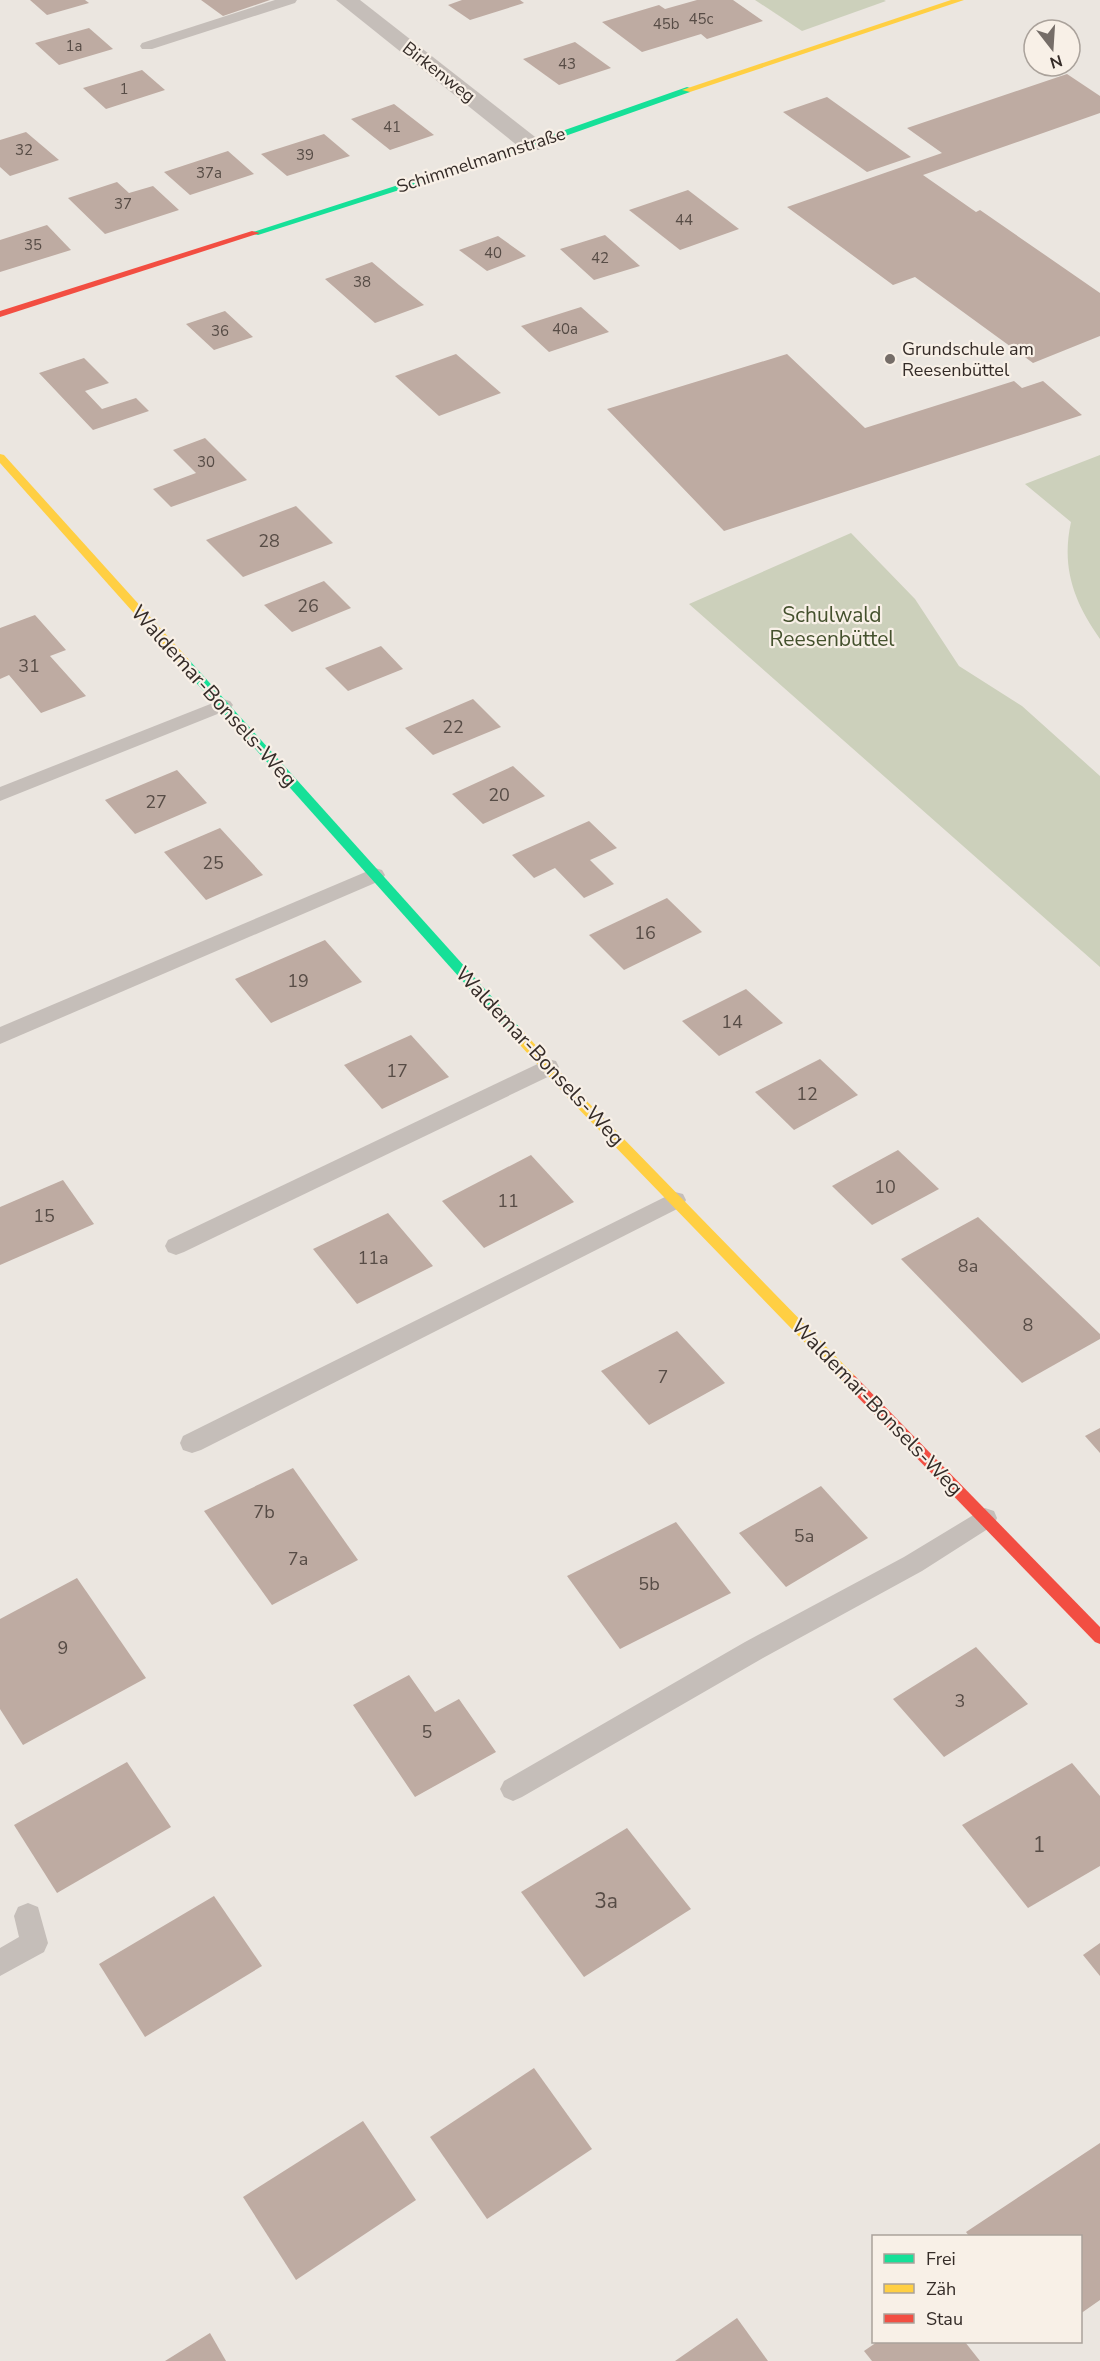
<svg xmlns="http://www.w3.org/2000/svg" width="1100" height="2361" viewBox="0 0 1100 2361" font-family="'Nunito Sans',sans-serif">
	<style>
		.green { fill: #ccd0bb }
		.building { fill: #beaba2 }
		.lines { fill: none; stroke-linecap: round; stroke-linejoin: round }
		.lane { fill: #c5beb9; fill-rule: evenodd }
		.street { fill: #c5beb9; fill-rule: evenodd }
		.fast { fill: #16e098; fill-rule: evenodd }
		.slow { fill: #ffcf43; fill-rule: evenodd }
		.jam { fill: #f24e42; fill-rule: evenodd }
		.poi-dot { fill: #756d68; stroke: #f8f0e7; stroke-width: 2 }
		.labels { text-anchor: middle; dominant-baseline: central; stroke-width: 4.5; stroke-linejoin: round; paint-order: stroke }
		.far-number-label { font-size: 15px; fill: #574c46 }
		.far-street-label { font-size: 18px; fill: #352c28; stroke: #f8f0e7 }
		.far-poi-label { font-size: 18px; fill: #352c28; stroke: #f8f0e7; text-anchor: start }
		.number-label { font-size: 18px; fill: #574c46 }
		.park-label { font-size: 21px; fill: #44512d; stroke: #f8f0e7 }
		.street-label { font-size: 21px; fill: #352c28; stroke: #f8f0e7 }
		.near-number-label { font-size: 21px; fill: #574c46 }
	</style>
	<rect width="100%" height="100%" fill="#ebe6e0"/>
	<g class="green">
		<path d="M 755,0 L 884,0 L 886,1 L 802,31 Z"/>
		<path d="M 1100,455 L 1100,639 C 1074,602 1061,568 1071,522 L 1025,484 Z"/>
		<path d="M 851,533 L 915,599 L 959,666 L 1022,706 L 1100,776 L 1100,967 L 689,604 Z"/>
	</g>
	<g class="building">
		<path d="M 30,0 L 85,0 L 89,3 L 47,15 Z"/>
		<path d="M 201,0 L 270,0 L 223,16 Z"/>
		<path d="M 462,0 L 520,0 L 524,3 L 470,20 L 448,5 Z"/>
		<path d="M 697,0 L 733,0 L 763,21 L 707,39 L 701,34 L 642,52 L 602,22 L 659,5 L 665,9 Z"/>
		<path d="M 89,28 L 113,49 L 59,65 L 35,43 Z"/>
		<path d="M 575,42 L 611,68 L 559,85 L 523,59 Z"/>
		<path d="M 142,70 L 165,90 L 106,109 L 83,88 Z"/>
		<path d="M 1067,74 L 1100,96 L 1100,113 L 923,175 L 976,212 L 980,210 L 1100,293 L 1100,336 L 1033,363 L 915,277 L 893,285 L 787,207 L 942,153 L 907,128 Z"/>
		<path d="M 827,97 L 911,157 L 867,172 L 783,112 Z"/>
		<path d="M 394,104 L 434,135 L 390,150 L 351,119 Z"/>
		<path d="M 26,132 L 59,160 L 10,176 L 0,167 L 0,140 Z"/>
		<path d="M 324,134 L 350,156 L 287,176 L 261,154 Z"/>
		<path d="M 228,151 L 254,174 L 190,195 L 164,172 Z"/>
		<path d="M 117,182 L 129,193 L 153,186 L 179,210 L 105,234 L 68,198 Z"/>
		<path d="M 688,190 L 739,229 L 680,250 L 629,210 Z"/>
		<path d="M 47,225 L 71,250 L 0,272 L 0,240 Z"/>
		<path d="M 605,235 L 640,266 L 594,280 L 560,249 Z"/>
		<path d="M 498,236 L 526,256 L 487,271 L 459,250 Z"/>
		<path d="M 372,262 L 399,285 L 424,305 L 375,323 L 325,279 Z"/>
		<path d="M 581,307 L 609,332 L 549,352 L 521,326 Z"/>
		<path d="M 225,311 L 253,337 L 214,350 L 186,324 Z"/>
		<path d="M 456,354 L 501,393 L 439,416 L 395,376 Z"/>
		<path d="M 787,354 L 865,428 L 1014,381 L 1022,388 L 1043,381 L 1082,415 L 724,531 L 607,409 Z"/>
		<path d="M 84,358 L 109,383 L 85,391 L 102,409 L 136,398 L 149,411 L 93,430 L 39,373 Z"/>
		<path d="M 205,438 L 247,480 L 171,507 L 153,489 L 196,473 L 173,450 Z"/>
		<path d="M 296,506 L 333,543 L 243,577 L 206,540 Z"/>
		<path d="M 324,581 L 351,608 L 292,632 L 264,605 Z"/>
		<path d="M 35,615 L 66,650 L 50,656 L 86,696 L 41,713 L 9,675 L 0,679 L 0,628 Z"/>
		<path d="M 381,646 L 403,669 L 348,691 L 325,668 Z"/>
		<path d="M 473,699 L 501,727 L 433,755 L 405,728 Z"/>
		<path d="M 513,766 L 545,796 L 483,824 L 452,794 Z"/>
		<path d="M 177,770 L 207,803 L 135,834 L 105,800 Z"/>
		<path d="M 589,821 L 617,848 L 590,860 L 614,884 L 584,898 L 555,868 L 534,878 L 512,855 Z"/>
		<path d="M 220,828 L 263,875 L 206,900 L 164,852 Z"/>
		<path d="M 667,898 L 702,932 L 624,970 L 589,935 Z"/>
		<path d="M 325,940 L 362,982 L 271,1023 L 235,979 Z"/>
		<path d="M 746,989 L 783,1023 L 719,1056 L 682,1021 Z"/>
		<path d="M 411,1035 L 449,1077 L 382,1109 L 344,1065 Z"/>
		<path d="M 820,1059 L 858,1095 L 794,1130 L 755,1092 Z"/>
		<path d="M 898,1150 L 939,1189 L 872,1225 L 832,1186 Z"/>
		<path d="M 531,1155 L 574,1202 L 484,1248 L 442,1201 Z"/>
		<path d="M 63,1180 L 94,1224 L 0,1265 L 0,1207 Z"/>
		<path d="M 388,1213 L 433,1266 L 357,1304 L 313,1249 Z"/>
		<path d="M 978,1217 L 1100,1334 L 1100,1339 L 1022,1383 L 901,1259 Z"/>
		<path d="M 677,1331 L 725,1383 L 649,1425 L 601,1371 Z"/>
		<path d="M 1100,1428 L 1100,1453 L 1085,1436 Z"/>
		<path d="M 293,1468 L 358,1560 L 272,1605 L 204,1511 Z"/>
		<path d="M 821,1486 L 868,1538 L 786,1587 L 739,1533 Z"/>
		<path d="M 676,1522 L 731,1593 L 620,1649 L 567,1576 Z"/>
		<path d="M 77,1578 L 146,1678 L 23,1745 L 0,1709 L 0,1619 Z"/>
		<path d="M 976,1647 L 1028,1704 L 944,1757 L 893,1699 Z"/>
		<path d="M 409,1675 L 435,1712 L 459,1699 L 496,1752 L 415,1797 L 353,1705 Z"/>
		<path d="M 127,1762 L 171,1827 L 57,1893 L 14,1825 Z"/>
		<path d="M 1072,1763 L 1100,1796 L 1100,1866 L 1028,1908 L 962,1825 Z"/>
		<path d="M 627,1828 L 691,1909 L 584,1977 L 521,1892 Z"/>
		<path d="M 214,1896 L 262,1966 L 145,2037 L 99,1964 Z"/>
		<path d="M 1100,1943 L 1100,1976 L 1083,1955 Z"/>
		<path d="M 534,2068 L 592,2149 L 487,2219 L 430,2137 Z"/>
		<path d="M 363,2121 L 416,2200 L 296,2280 L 243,2197 Z"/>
		<path d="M 1100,2143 L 1100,2300 L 1080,2314 L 1080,2236 L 969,2236 L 966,2232 Z"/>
		<path d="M 737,2318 L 768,2361 L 675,2361 Z"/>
		<path d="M 210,2333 L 226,2361 L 165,2361 Z"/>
		<path d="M 877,2342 L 965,2342 L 980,2361 L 872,2361 L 864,2351 Z"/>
	</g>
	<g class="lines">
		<g class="lane">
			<path d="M 275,0 L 297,0 L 295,3 L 152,49 L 142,49 L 140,46 L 142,43 Z"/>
			<path d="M 223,699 L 230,701 L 233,705 L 230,709 L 0,801 L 0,787 Z"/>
			<path d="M 375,868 L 382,870 L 385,875 L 382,880 L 0,1044 L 0,1027 Z"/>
			<path d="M 548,1059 L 556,1061 L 559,1067 L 556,1073 L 184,1252 L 176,1255 L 168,1252 L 165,1246 L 168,1240 Z"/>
			<path d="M 675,1192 L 683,1194 L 686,1200 L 683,1206 L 201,1450 L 192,1453 L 183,1450 L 180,1443 L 183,1436 Z"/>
			<path d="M 985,1508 L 994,1511 L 997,1518 L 994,1525 L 922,1571 L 763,1658 L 522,1797 L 513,1801 L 504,1797 L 500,1789 L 504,1781 L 745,1642 L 904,1557 Z"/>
			<path d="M 28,1903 L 38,1907 L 48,1943 L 44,1952 L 0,1976 L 0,1948 L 19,1937 L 14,1916 L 18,1907 Z"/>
		</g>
		<path class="street" d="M 336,0 L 360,0 L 539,140 L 542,145 L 539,150 L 523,150 Z"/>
		<g class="fast">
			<path d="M 687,87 L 690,88 L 690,92 L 534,147 L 258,235 L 250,233 L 528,143 Z"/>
			<path d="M 186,660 L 190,661 L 520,1028 L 521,1031 L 520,1034 L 510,1034 L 182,667 L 180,664 Z"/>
		</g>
		<g class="slow">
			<path d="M 951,0 L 964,0 L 690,92 L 682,90 Z"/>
			<path d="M 0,454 L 4,455 L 190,661 L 190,667 L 182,667 L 0,463 Z"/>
			<path d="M 515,1026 L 520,1028 L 580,1094 L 855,1376 L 857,1380 L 855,1384 L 845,1384 L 570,1100 L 510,1034 L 509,1031 Z"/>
		</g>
		<g class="jam">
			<path d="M 252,231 L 260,233 L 0,317 L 0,311 Z"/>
			<path d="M 850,1374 L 855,1376 L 1100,1627 L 1100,1644 L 1095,1642 L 845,1384 L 843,1380 L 845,1376 Z"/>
		</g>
	</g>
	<circle class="poi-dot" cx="890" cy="359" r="6"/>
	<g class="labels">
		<g class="far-number-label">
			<text x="701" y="19">45c</text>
			<text x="666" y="24">45b</text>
			<text x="74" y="46">1a</text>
			<text x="567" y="64">43</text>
			<text x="124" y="89">1</text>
			<text x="392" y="127">41</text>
			<text x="24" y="150">32</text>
			<text x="305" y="155">39</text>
			<text x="209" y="173">37a</text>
			<text x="123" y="204">37</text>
			<text x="684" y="220">44</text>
			<text x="33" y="245">35</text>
			<text x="493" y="253">40</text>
			<text x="600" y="258">42</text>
			<text x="362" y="282">38</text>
			<text x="565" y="329">40a</text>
			<text x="220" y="331">36</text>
			<text x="206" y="462">30</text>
		</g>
		<g class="far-street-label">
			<text transform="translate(439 72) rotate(38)">Birkenweg</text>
			<text transform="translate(481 160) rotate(-18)">Schimmelmannstraße</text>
		</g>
		<g class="far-poi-label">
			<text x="902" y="349">Grundschule am<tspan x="902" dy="21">Reesenbüttel</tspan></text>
		</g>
		<g class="number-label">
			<text x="269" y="541">28</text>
			<text x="308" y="606">26</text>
			<text x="29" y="666">31</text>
			<text x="453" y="727">22</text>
			<text x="499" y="795">20</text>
			<text x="156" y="802">27</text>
			<text x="213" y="863">25</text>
			<text x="645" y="933">16</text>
			<text x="298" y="981">19</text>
			<text x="732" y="1022">14</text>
			<text x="397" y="1071">17</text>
			<text x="807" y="1094">12</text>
			<text x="885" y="1187">10</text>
			<text x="508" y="1201">11</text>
			<text x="44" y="1216">15</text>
			<text x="373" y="1258">11a</text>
			<text x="968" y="1266">8a</text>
			<text x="1028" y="1325">8</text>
			<text x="663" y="1377">7</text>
			<text x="264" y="1512">7b</text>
			<text x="804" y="1536">5a</text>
			<text x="298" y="1559">7a</text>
			<text x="649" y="1584">5b</text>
			<text x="63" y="1648">9</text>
			<text x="960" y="1701">3</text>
			<text x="427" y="1732">5</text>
		</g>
		<g class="park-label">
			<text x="832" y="615">Schulwald<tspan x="832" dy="24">Reesenbüttel</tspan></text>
		</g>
		<g class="street-label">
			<text transform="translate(214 696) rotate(48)">Waldemar-Bonsels-Weg</text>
			<text transform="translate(540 1056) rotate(47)">Waldemar-Bonsels-Weg</text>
			<text transform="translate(877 1407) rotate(46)">Waldemar-Bonsels-Weg</text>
		</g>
		<g class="near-number-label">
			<text x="1039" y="1845">1</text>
			<text x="606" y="1901">3a</text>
		</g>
	</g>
	<rect x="872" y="2235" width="210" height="108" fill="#f8f0e7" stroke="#aaa29b" stroke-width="1.5"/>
	<rect x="884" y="2254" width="30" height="9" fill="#16e098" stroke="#aaa29b" stroke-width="1.5"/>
	<text x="926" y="2265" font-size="18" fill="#352c28">Frei</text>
	<rect x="884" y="2284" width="30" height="9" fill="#ffcf43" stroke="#aaa29b" stroke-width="1.5"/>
	<text x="926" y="2295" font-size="18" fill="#352c28">Zäh</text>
	<rect x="884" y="2314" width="30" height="9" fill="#f24e42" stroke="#aaa29b" stroke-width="1.5"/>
	<text x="926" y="2325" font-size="18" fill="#352c28">Stau</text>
	<g transform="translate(1052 48) rotate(163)"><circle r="28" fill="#f8f0e7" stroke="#aaa29b" stroke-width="1.5"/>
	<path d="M0-4.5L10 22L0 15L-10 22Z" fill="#756d68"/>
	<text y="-9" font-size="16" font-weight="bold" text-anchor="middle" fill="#352c28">N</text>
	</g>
</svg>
